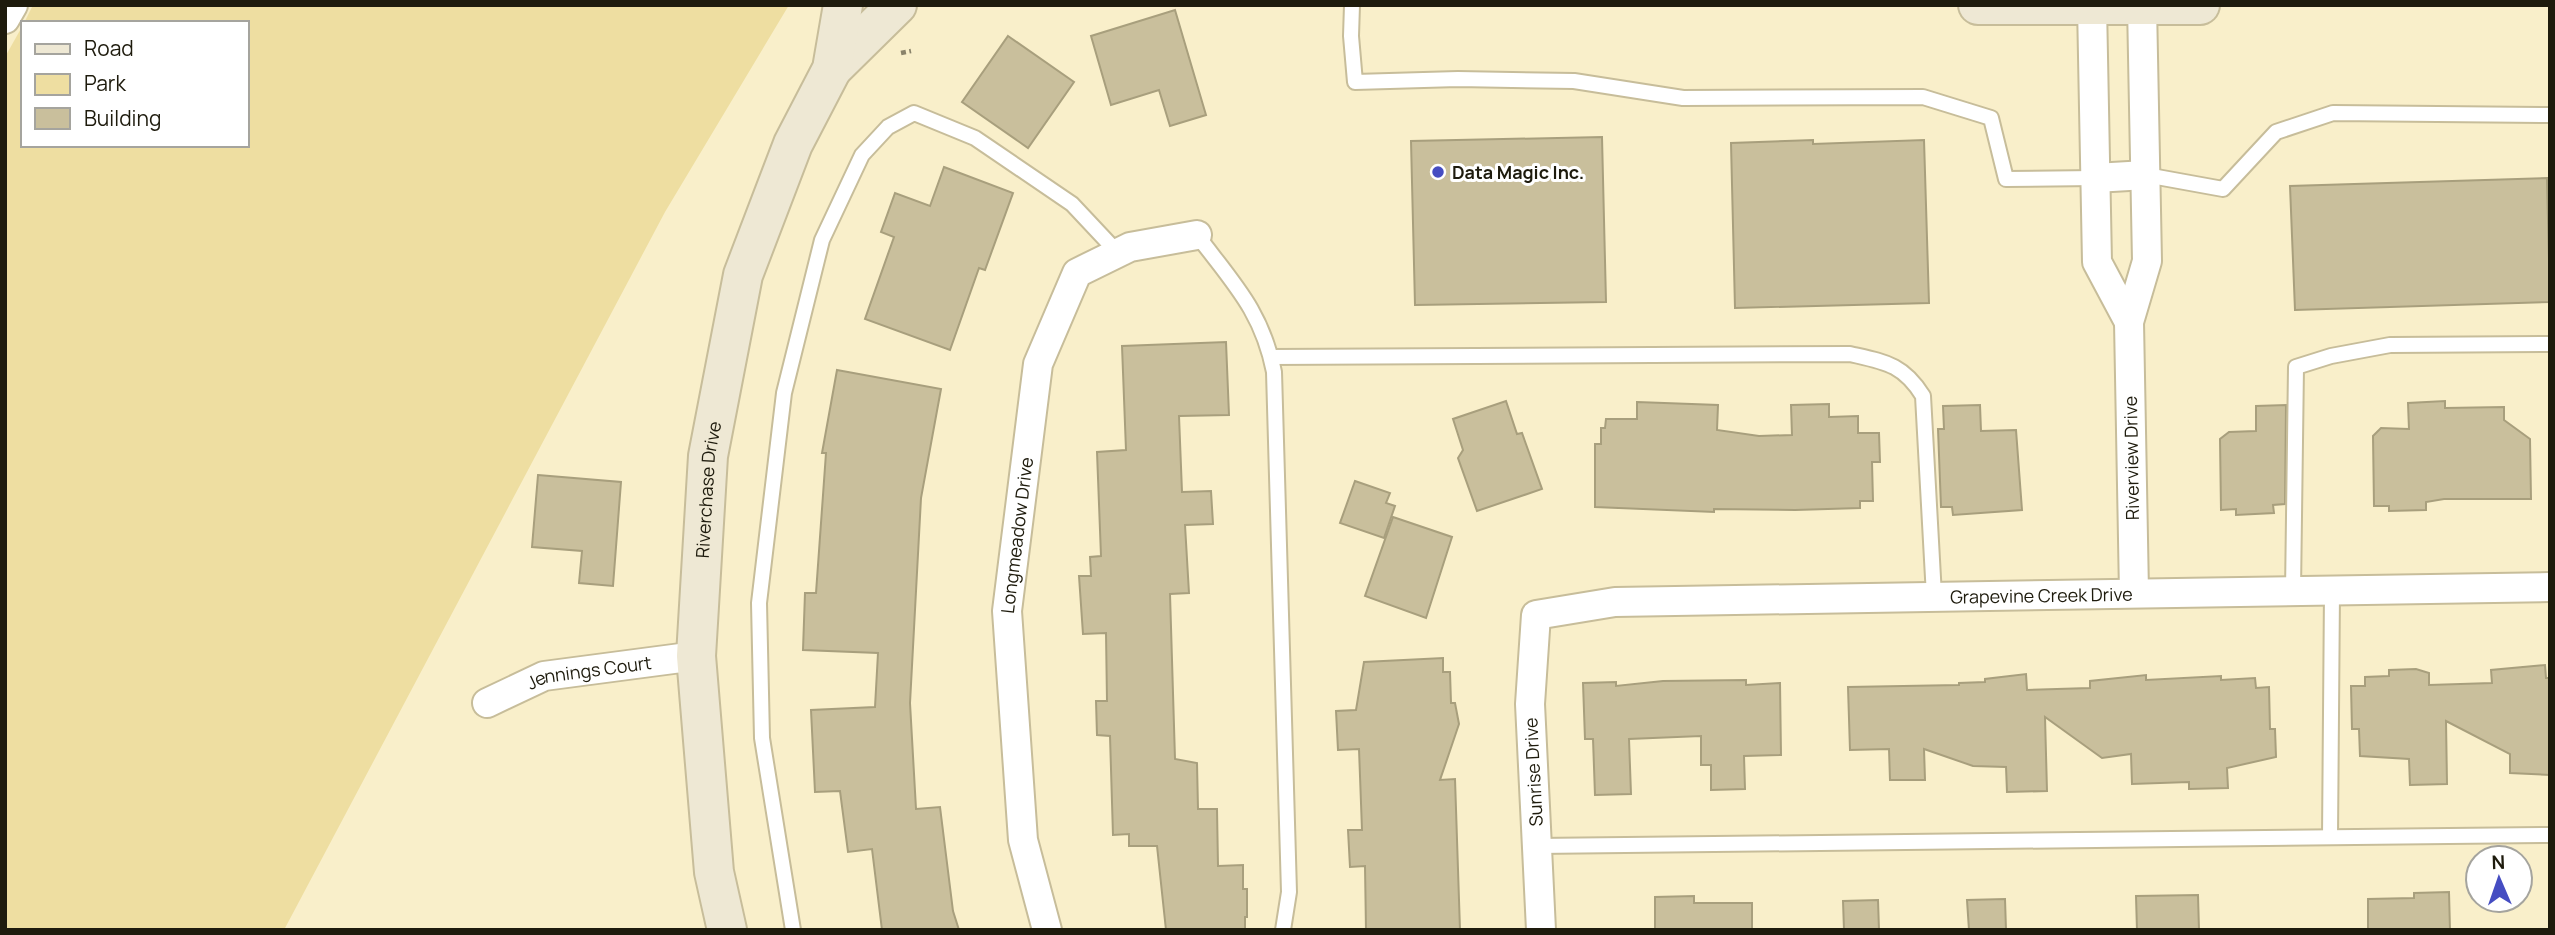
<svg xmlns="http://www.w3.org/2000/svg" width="2555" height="935" viewBox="0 0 2555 935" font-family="Manrope,sans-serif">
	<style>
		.green { fill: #eedea1 }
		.building { fill: #c9bf9c; stroke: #a89f7d; stroke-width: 2 }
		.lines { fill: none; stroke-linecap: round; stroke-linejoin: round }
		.lane-casing { stroke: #c7bd9a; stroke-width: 18 }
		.street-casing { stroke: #c7bd9a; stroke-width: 32 }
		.secondary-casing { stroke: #c7bd9a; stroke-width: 42 }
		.path { stroke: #8a836a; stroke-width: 4.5; stroke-dasharray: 5 3.5; stroke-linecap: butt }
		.lane { stroke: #fff; stroke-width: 14 }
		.street { stroke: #fff; stroke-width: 28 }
		.secondary { stroke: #eee8d4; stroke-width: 38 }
		.poi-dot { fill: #454dc2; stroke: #fff; stroke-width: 2.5 }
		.labels { text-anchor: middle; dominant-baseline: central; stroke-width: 6; stroke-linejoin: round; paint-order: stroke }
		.poi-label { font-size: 18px; font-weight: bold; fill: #1e1b0d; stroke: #fff; text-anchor: start }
		.street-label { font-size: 18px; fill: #1e1b0d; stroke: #fff }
	</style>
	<rect width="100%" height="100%" fill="#f9efca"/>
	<path class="green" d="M 33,5 L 789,5 L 665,212 L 284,930 L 5,930 L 5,57 L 23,25 L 23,145 L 247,145 L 247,23 L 24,23 Z"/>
	<g class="building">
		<path d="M 1175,10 L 1206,115 L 1170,126 L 1159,90 L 1111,105 L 1091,36 Z"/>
		<path d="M 1008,36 L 1074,82 L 1028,148 L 962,102 Z"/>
		<path d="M 1602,137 L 1606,302 L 1415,305 L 1411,141 Z"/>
		<path d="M 1813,140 L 1813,144 L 1924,140 L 1929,303 L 1735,308 L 1731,143 Z"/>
		<path d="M 944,167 L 1013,193 L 985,270 L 979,268 L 950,350 L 865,319 L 894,237 L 881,232 L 895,193 L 930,206 Z"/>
		<path d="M 2547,178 L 2550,302 L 2295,310 L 2290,186 Z"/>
		<path d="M 1226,342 L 1229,415 L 1179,416 L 1182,492 L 1211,491 L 1213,524 L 1185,525 L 1189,593 L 1170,594 L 1175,759 L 1197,763 L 1198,809 L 1217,809 L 1218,866 L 1243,865 L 1243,889 L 1247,889 L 1247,917 L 1245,917 L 1245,930 L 1166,930 L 1157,846 L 1129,846 L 1129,834 L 1113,835 L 1110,736 L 1097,735 L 1096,701 L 1107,701 L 1106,633 L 1083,634 L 1079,576 L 1091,576 L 1090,557 L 1101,556 L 1097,452 L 1126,450 L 1122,346 Z"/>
		<path d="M 837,370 L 941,389 L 921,498 L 910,703 L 916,809 L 940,807 L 953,911 L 959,930 L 882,930 L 872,849 L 848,852 L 840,791 L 815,792 L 811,710 L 875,707 L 878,653 L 803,650 L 805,593 L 816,593 L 826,453 L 822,453 Z"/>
		<path d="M 1506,401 L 1517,434 L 1522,433 L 1542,489 L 1477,511 L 1458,458 L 1463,450 L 1453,419 Z"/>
		<path d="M 2445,401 L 2445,408 L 2504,407 L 2504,420 L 2530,439 L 2531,499 L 2444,499 L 2426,502 L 2426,510 L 2389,511 L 2389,506 L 2374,506 L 2373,436 L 2381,428 L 2409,429 L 2408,403 Z"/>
		<path d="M 1637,402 L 1718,405 L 1717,430 L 1759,436 L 1792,435 L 1791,405 L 1829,404 L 1829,417 L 1858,416 L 1858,433 L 1879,433 L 1880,462 L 1872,462 L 1873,501 L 1860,501 L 1860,508 L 1795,510 L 1714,509 L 1714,512 L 1595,507 L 1595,444 L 1601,444 L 1601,428 L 1605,428 L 1606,419 L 1637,419 Z"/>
		<path d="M 1980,405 L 1981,431 L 2016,430 L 2022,510 L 1953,515 L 1952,507 L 1941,507 L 1938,429 L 1944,429 L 1943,406 Z"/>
		<path d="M 2286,405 L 2285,504 L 2273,505 L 2274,513 L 2236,515 L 2236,509 L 2221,510 L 2220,439 L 2229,432 L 2256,431 L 2256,406 Z"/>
		<path d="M 538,475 L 621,482 L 613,586 L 579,583 L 582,551 L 532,547 Z"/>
		<path d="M 1355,481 L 1390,493 L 1386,503 L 1395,506 L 1384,538 L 1340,523 Z"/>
		<path d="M 1393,517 L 1452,537 L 1426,618 L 1365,596 Z"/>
		<path d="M 1443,658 L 1443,672 L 1450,672 L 1451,703 L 1455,703 L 1459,724 L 1440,780 L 1455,779 L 1460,930 L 1366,930 L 1365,866 L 1350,867 L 1348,830 L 1362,830 L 1359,749 L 1338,750 L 1336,711 L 1356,710 L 1364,662 Z"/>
		<path d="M 2545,665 L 2546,678 L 2550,678 L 2550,775 L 2510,773 L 2510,754 L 2446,721 L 2447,784 L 2410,785 L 2409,759 L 2360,756 L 2359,729 L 2352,729 L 2351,686 L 2365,686 L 2365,677 L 2389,676 L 2389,670 L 2416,669 L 2429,673 L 2429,685 L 2492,683 L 2491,670 Z"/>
		<path d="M 2026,674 L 2027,690 L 2090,688 L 2090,681 L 2146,675 L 2146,680 L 2221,676 L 2221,680 L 2255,678 L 2256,688 L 2269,687 L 2270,729 L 2275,729 L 2276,757 L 2227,768 L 2228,788 L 2189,789 L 2189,782 L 2132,784 L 2131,754 L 2102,758 L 2045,717 L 2047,791 L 2007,792 L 2006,767 L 1973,766 L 1924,749 L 1925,780 L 1890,780 L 1889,749 L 1850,750 L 1848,687 L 1959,685 L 1959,683 L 1985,682 L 1985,679 Z"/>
		<path d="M 1746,680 L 1746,685 L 1780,683 L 1781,755 L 1744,756 L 1745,789 L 1711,790 L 1711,765 L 1701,765 L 1701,736 L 1629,739 L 1631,794 L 1595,795 L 1593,739 L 1585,739 L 1583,683 L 1616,682 L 1616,686 L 1663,681 Z"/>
		<path d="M 2449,892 L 2450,930 L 2368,930 L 2368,899 L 2414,898 L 2414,893 Z"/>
		<path d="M 2198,895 L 2199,930 L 2137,930 L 2136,896 Z"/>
		<path d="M 1694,896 L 1694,903 L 1752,903 L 1752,930 L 1655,930 L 1655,897 Z"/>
		<path d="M 2005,899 L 2006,930 L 1969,930 L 1967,900 Z"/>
		<path d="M 1878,900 L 1879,930 L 1844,930 L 1843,901 Z"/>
	</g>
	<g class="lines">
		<defs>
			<g id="lane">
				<path d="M 1352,5 L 1351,36 L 1355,82 L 1458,79 L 1574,81 L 1683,98 L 1923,97 L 1991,118 L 2006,179 L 2095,178"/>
				<path d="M 2146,175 L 2223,189 L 2276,132 L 2333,113 L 2550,115"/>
				<path d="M 1197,235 C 1233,283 1262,311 1274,372 L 1289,892 L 1283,930"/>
				<path d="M 1271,357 L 1850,354 C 1885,362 1903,364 1923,396 L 1934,596"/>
				<path d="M 2293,591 L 2296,367 L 2331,356 L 2390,345 L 2550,344"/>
				<path d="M 2330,837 L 2332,591"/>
				<path d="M 1537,846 L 2550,835"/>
				<path d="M 793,930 L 762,738 L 759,603 L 784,393 L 822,240 L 862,155 L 888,127 L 914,113 L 975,138 L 1072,204 L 1118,253"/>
			</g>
			<g id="street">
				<path d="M 2092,5 L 2097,262 L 2129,322"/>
				<path d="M 5,19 L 13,5"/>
				<path d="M 2095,178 L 2146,175"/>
				<path d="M 2134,593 L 2129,322 L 2147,261 L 2142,5"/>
				<path id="s1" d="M 487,703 L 544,676 L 696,656"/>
				<path id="s2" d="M 1047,930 L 1023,840 L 1007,611 L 1038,364 L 1077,273 L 1130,247 L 1197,235"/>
				<path id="s3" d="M 1541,930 L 1530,704 L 1536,615 L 1615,602 L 2550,587"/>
			</g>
			<g id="secondary">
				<path d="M 1978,5 L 2200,5"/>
				<path d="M 832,69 L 897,5"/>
				<path id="s4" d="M 727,930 L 714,872 L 696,656 L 708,456 L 743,275 L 793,144 L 832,69 L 843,5"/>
			</g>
		</defs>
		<use href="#lane" class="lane-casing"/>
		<use href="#street" class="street-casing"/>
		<use href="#secondary" class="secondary-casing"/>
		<path class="path" d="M 901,53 L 911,51"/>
		<use href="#lane" class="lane"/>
		<use href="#street" class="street"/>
		<use href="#secondary" class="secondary"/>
	</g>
	<circle class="poi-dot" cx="1438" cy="172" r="7"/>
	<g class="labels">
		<g class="poi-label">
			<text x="1452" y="172">Data Magic Inc.</text>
		</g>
		<g class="street-label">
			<text transform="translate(2131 458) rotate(-91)">Riverview Drive</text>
			<text stroke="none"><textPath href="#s4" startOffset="443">Riverchase Drive</textPath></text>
			<text stroke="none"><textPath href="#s2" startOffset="399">Longmeadow Drive</textPath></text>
			<text stroke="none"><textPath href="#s3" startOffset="822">Grapevine Creek Drive</textPath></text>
			<text stroke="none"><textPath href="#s1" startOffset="108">Jennings Court</textPath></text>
			<text transform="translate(1533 772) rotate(-93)">Sunrise Drive</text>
		</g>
	</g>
	<rect width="2555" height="935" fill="none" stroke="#1e1b0d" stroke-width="14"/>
	<rect x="21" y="21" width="228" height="126" fill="#ffffff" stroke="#a5a49e" stroke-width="2"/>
	<rect x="35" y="44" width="35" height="10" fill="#eee8d4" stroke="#a5a49e" stroke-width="2"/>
	<text x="84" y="56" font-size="21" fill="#1e1b0d">Road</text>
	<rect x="35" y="74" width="35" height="21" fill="#eedea1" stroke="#a5a49e" stroke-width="2"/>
	<text x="84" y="91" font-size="21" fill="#1e1b0d">Park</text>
	<rect x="35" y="108" width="35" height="21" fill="#c9bf9c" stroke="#a5a49e" stroke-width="2"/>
	<text x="84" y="126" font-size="21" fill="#1e1b0d">Building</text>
	<g transform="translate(2499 879) rotate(358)"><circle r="33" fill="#ffffff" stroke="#a5a49e" stroke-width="2"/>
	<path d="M0-5L12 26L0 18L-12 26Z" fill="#454dc2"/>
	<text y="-10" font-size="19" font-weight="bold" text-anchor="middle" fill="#1e1b0d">N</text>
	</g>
</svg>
